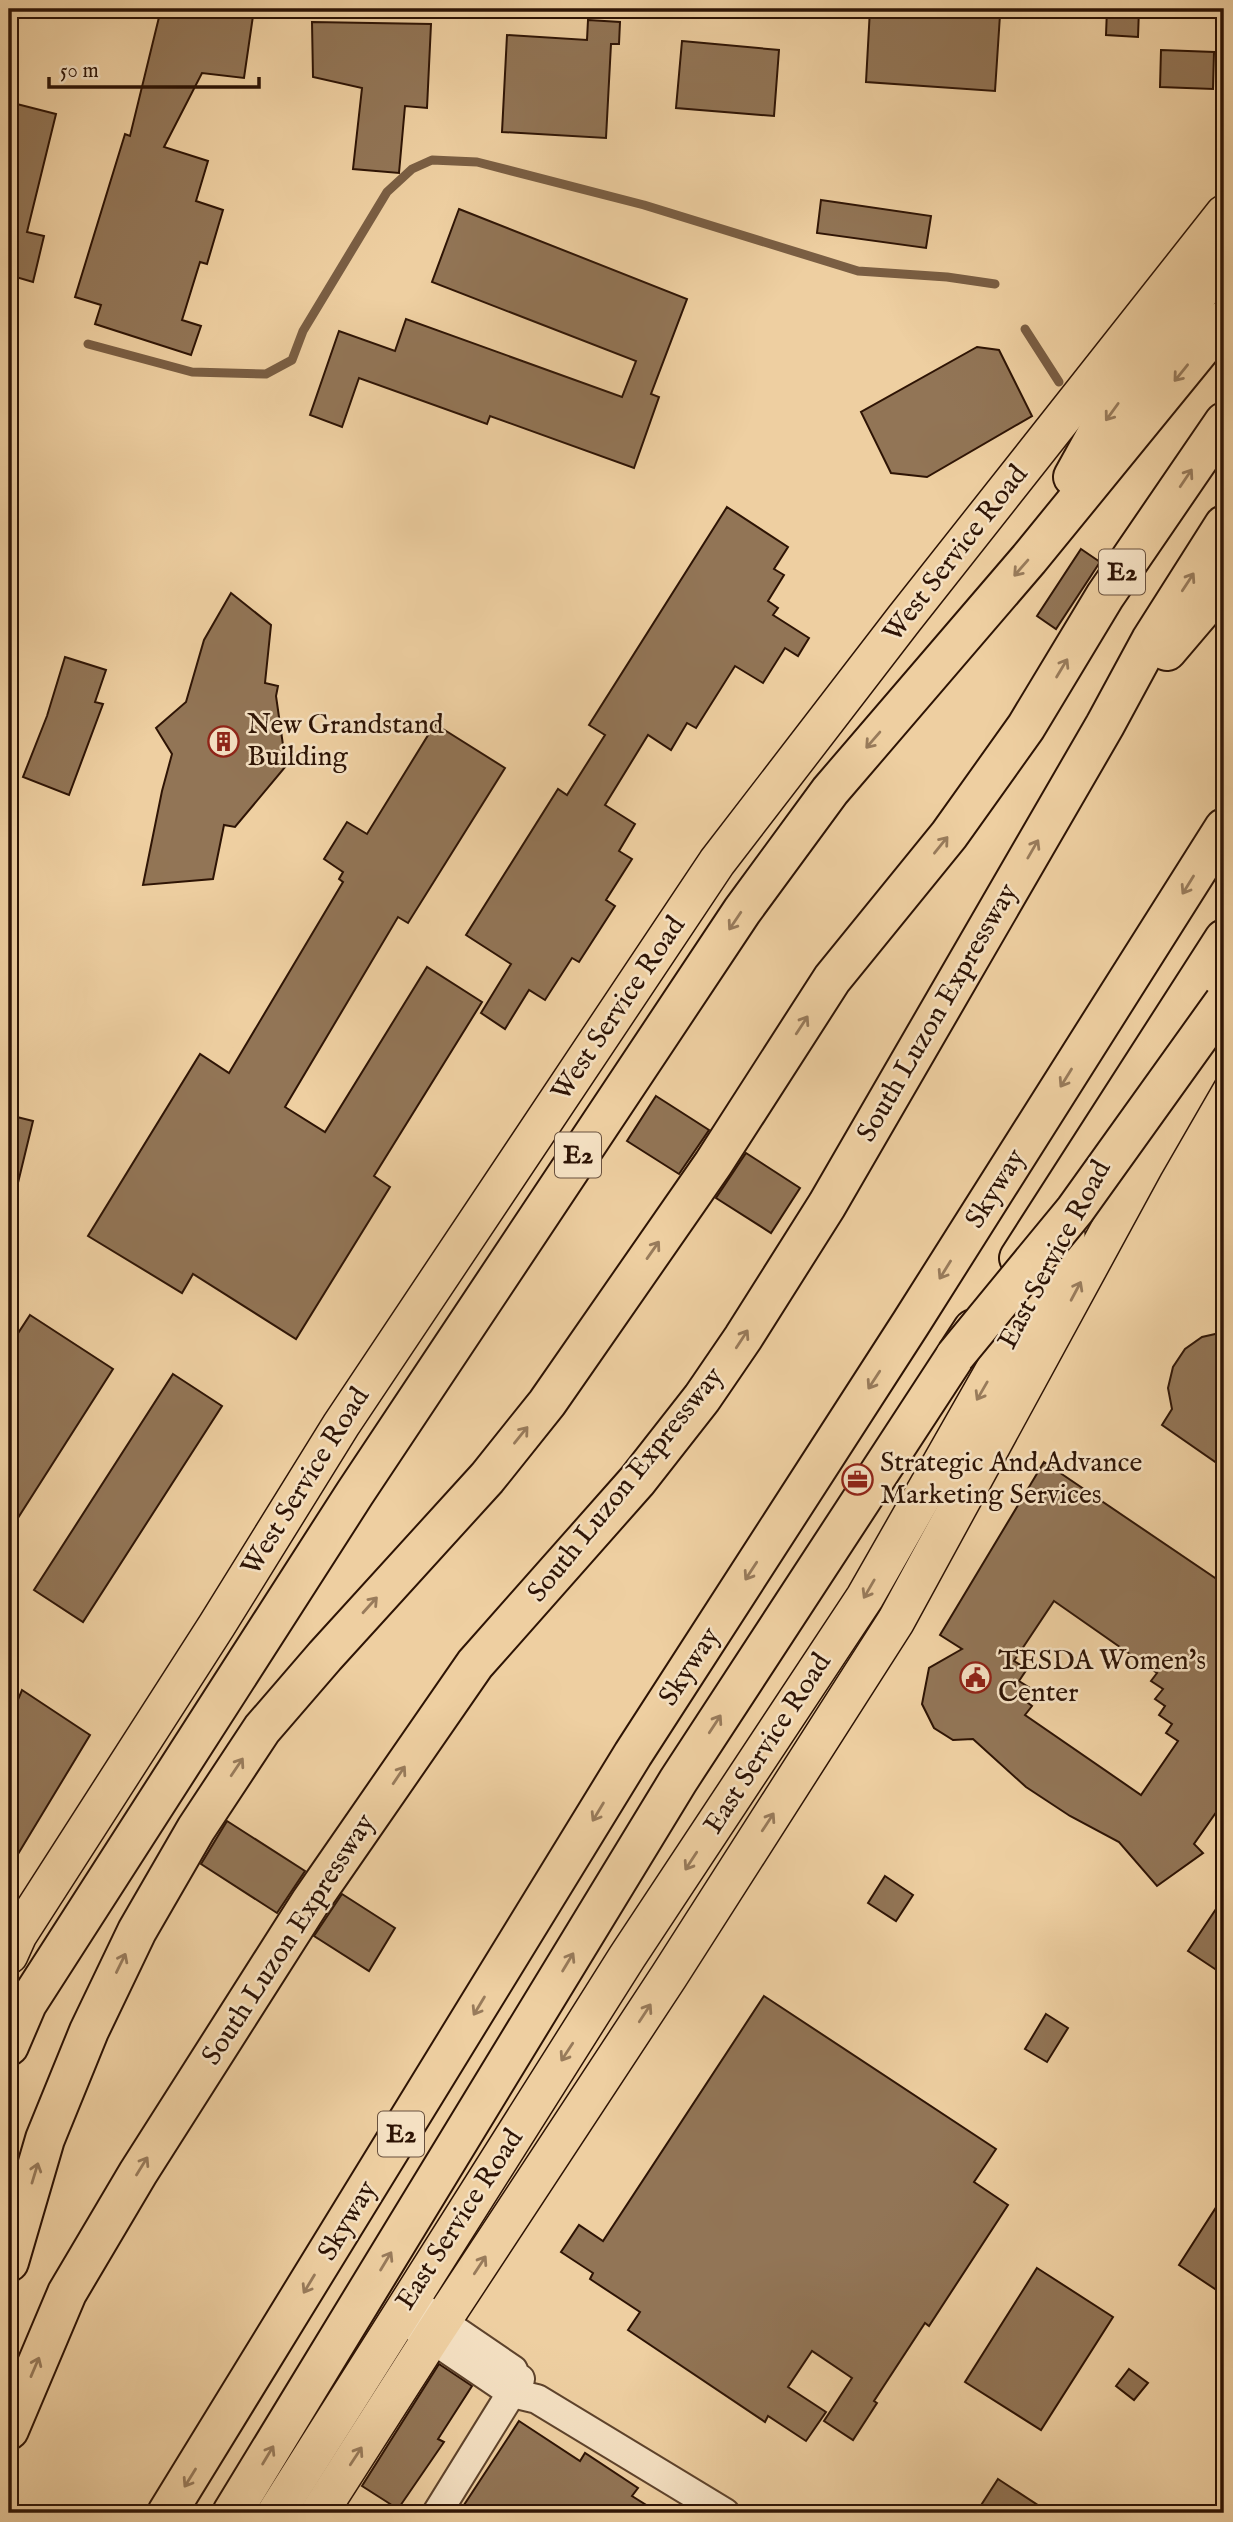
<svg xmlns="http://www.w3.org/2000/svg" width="1233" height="2522" viewBox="0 0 1233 2522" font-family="'IM FELL English',serif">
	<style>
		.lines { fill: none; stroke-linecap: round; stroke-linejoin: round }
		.stream { stroke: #7a5e43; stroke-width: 9 }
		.building { fill: #927556; stroke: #2e1405; stroke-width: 2; fill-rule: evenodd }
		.minor-casing { stroke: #5e432c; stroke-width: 32 }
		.major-casing { stroke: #2e1405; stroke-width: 40 }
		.highway-casing { stroke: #2e1405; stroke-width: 42 }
		.minor { stroke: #f4e0c2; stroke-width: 28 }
		.major { stroke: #eecfa1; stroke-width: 37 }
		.highway { stroke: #eecfa1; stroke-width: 38 }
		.highway-bridge-casing { stroke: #2e1405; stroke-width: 42; stroke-linecap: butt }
		.highway-bridge { stroke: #eecfa1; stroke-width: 38 }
		.oneway { stroke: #987b5b }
		.labels { text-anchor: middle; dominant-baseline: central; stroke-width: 5; stroke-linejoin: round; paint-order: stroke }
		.shield { fill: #f4e0c2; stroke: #69513e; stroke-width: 2 }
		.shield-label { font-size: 26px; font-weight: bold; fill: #2e1405 }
		.street-label { font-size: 28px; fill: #2e1405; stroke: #f4e0c2 }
		.poi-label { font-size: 28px; fill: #2e1405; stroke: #f4e0c2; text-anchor: start }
	</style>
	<rect width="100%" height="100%" fill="#eecfa1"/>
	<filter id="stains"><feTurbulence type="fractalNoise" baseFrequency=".00286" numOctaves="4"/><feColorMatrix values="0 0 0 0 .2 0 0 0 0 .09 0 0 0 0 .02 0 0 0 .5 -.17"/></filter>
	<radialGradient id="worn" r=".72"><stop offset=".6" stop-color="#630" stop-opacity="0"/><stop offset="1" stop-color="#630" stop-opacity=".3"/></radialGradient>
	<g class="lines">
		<g class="stream">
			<path d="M 1025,329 L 1059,382"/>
			<path d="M 88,344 L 192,372 L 266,374 L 292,360 L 303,331 L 387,192 L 412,169 L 432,160 L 477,162 L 644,205 L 858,271 L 947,277 L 995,284"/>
		</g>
	</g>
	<g class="building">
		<path d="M 161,9 L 254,9 L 244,78 L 202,73 L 164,147 L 208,161 L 196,201 L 223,210 L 207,264 L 200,262 L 182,320 L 201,326 L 191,355 L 95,324 L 101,305 L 75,297 L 125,134 L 130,136 Z"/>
		<path d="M 870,9 L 911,9 L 1000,15 L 995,91 L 866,82 Z"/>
		<path d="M 1107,9 L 1139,9 L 1138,37 L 1106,35 Z"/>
		<path d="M 588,20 L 620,22 L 619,44 L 611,44 L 606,138 L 502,132 L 507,35 L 587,40 Z"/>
		<path d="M 312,22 L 431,24 L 427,108 L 405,106 L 399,173 L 353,169 L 362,88 L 313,77 Z"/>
		<path d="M 682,41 L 779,50 L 774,116 L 676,108 Z"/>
		<path d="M 1161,50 L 1214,52 L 1213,89 L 1160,87 Z"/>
		<path d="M 9,102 L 56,114 L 27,232 L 44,236 L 33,282 L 9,275 Z"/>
		<path d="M 821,200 L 931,216 L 926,248 L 817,233 Z"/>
		<path d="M 459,209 L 687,299 L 651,394 L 659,397 L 634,468 L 490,416 L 487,424 L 359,378 L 342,427 L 310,415 L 339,331 L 395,351 L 406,319 L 622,397 L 636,361 L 432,282 Z"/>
		<path d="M 977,347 L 999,350 L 1032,416 L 927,477 L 891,473 L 861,412 Z"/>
		<path d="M 727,507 L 788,547 L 774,569 L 784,575 L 768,601 L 778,608 L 773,615 L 809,638 L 798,656 L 785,648 L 763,683 L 735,666 L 696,728 L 687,723 L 671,750 L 648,735 L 605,805 L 635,824 L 619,851 L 632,859 L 606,900 L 615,906 L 579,962 L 572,958 L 545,1000 L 529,990 L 505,1029 L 481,1013 L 511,964 L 466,935 L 558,789 L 567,795 L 605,735 L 589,725 Z"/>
		<path d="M 1081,549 L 1100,562 L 1056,629 L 1037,616 Z"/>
		<path d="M 231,593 L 271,625 L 265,683 L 278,686 L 276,696 L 286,766 L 235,827 L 224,825 L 213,879 L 143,885 L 162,791 L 172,754 L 156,728 L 186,702 L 204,640 Z"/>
		<path d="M 65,657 L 106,670 L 95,702 L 103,704 L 69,795 L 23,777 L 47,716 Z"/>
		<path d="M 435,724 L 505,768 L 408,923 L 398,917 L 285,1107 L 325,1132 L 427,967 L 482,1002 L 374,1176 L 390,1187 L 296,1339 L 193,1274 L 182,1293 L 88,1236 L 200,1054 L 229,1073 L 343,882 L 339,879 L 343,872 L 324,859 L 347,822 L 367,834 Z"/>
		<path d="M 656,1096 L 709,1130 L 679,1174 L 627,1141 Z"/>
		<path d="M 9,1115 L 33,1121 L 17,1187 L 9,1186 Z"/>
		<path d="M 746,1153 L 800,1188 L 771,1233 L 716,1198 Z"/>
		<path d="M 30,1315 L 113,1369 L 9,1532 L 9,1347 Z"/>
		<path d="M 1224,1332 L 1224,1468 L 1162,1425 L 1172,1409 L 1168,1388 L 1173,1367 L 1185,1349 L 1202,1337 Z"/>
		<path d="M 173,1374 L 222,1406 L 83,1622 L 34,1590 Z"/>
		<path d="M 1044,1462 L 1224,1584 L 1224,1801 L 1194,1844 L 1203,1853 L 1157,1886 L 1119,1842 L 1070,1816 L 1026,1787 L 973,1739 L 953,1740 L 934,1728 L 922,1704 L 929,1668 L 962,1649 L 940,1635 ZM 1054,1601 L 1157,1673 L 1151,1681 L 1163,1689 L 1155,1699 L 1165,1706 L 1159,1715 L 1172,1724 L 1166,1733 L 1178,1741 L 1141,1795 L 1025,1715 L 1032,1706 L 1023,1699 L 1030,1688 L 1019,1681 L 1027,1669 L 1014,1661 Z"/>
		<path d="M 22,1690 L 90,1735 L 9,1869 L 9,1721 Z"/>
		<path d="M 227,1821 L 305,1871 L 277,1913 L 201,1864 Z"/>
		<path d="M 885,1876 L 913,1895 L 896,1921 L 868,1903 Z"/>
		<path d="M 342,1894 L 395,1928 L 369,1971 L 314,1936 Z"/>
		<path d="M 1224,1897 L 1224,1975 L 1188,1951 Z"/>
		<path d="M 764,1996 L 996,2149 L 974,2182 L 1008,2205 L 929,2326 L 925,2323 L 874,2401 L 877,2403 L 853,2440 L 824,2421 L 852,2378 L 812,2351 L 788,2387 L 826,2412 L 806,2441 L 768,2416 L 765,2422 L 628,2330 L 640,2312 L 590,2279 L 593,2273 L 561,2252 L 579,2225 L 603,2241 Z"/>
		<path d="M 1046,2014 L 1068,2028 L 1047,2062 L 1025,2049 Z"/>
		<path d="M 1224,2195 L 1224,2295 L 1179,2265 Z"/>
		<path d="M 1037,2268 L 1113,2317 L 1041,2430 L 965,2382 Z"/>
		<path d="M 439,2364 L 472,2386 L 438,2439 L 444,2442 L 398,2509 L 362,2486 Z"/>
		<path d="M 1129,2369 L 1148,2383 L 1134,2400 L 1116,2386 Z"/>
		<path d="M 519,2421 L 580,2461 L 585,2453 L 638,2488 L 632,2496 L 659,2513 L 477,2513 L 464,2505 Z"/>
		<path d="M 998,2479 L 1050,2513 L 976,2513 Z"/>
	</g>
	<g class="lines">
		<defs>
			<g id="minor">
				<path d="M 409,2299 L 513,2370"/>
				<path d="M 416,2328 L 512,2393 L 537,2399 L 725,2513"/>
				<path d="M 437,2513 L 520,2379"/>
			</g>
			<g id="major">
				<path d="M 9,1955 L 18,1935 L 217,1625 L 341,1425 L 717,862 L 904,619 L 1224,214"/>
				<path d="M 276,2513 L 627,1957 L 865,1597 L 1016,1332 L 1066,1235"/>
				<path d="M 319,2513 L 431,2338 L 669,1976 L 896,1621 L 1145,1164 L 1224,1027"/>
			</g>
			<g id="highway">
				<path d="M 1073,477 L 1099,430 L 1224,258"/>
				<path d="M 1167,651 L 1224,584"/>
				<path d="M 1019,1258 L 1224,939"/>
				<path d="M 9,2046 L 27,2004 L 355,1493 L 742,911 L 830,791 L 1029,559 L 1224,320"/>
				<path d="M 9,2262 L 45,2139 L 89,2031 L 137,1931 L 196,1829 L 262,1729 L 325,1656 L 487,1478 L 547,1403 L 713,1164 L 832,979 L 949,835 L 1026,727 L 1105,596 L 1224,422"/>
				<path d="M 9,2430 L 67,2293 L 138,2173 L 311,1901 L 475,1664 L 637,1481 L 702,1398 L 743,1338 L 827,1205 L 1105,725 L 1151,640 L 1224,525"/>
				<path d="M 167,2513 L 633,1754 L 911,1323 L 1224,828"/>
				<path d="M 232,2513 L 678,1781 L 973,1329"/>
			</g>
		</defs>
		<use href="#minor" class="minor-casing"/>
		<use href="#major" class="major-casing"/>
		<use href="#highway" class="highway-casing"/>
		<use href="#minor" class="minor"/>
		<use href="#major" class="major"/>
		<use href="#highway" class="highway"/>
		<defs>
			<path id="highway-bridge" d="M 955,1356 L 1075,1210 L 1224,1002"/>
		</defs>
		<use href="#highway-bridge" class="highway-bridge-casing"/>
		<use href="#highway-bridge" class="highway-bridge"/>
	</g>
	<defs><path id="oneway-shaft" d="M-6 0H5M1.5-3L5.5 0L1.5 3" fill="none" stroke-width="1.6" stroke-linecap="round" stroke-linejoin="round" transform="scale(1.75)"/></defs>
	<g class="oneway">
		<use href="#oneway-shaft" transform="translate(1181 373) rotate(129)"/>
		<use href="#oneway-shaft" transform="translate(1112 412) rotate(126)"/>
		<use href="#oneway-shaft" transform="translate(1186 478) rotate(-56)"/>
		<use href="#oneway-shaft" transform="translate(1021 568) rotate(131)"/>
		<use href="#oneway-shaft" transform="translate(1188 582) rotate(-57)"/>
		<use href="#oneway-shaft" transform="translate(1062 668) rotate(-59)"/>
		<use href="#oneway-shaft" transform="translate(873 740) rotate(131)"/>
		<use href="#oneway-shaft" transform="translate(941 845) rotate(-51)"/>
		<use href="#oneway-shaft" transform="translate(1033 849) rotate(-60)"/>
		<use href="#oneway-shaft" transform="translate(1188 885) rotate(122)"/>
		<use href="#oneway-shaft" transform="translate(735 921) rotate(124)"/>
		<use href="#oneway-shaft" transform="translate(802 1025) rotate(-57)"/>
		<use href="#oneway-shaft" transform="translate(1066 1078) rotate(122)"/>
		<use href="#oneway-shaft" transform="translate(653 1250) rotate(-55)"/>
		<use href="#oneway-shaft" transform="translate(945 1270) rotate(122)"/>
		<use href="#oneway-shaft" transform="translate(1076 1291) rotate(-62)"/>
		<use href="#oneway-shaft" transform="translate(742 1339) rotate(-57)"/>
		<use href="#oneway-shaft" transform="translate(874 1380) rotate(123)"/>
		<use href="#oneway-shaft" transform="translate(982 1391) rotate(120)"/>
		<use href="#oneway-shaft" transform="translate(521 1435) rotate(-51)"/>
		<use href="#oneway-shaft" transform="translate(751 1571) rotate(123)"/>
		<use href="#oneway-shaft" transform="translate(869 1589) rotate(120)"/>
		<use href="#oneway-shaft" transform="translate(370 1605) rotate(-48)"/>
		<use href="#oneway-shaft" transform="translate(715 1724) rotate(-57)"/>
		<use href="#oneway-shaft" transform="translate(237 1767) rotate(-56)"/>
		<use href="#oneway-shaft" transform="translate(399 1775) rotate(-56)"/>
		<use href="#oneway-shaft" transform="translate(598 1812) rotate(121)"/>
		<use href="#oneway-shaft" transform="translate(768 1822) rotate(-57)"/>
		<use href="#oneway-shaft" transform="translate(691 1861) rotate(123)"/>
		<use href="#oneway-shaft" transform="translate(568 1962) rotate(-59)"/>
		<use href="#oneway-shaft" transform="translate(121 1963) rotate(-64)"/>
		<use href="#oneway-shaft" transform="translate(479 2006) rotate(121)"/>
		<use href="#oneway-shaft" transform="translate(645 2013) rotate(-57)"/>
		<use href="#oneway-shaft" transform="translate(567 2052) rotate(123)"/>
		<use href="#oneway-shaft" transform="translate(142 2166) rotate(-58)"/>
		<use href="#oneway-shaft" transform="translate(35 2173) rotate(-73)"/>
		<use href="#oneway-shaft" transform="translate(386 2261) rotate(-59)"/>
		<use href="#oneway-shaft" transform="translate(480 2265) rotate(-57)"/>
		<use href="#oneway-shaft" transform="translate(309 2284) rotate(121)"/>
		<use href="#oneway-shaft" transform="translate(35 2367) rotate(-67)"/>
		<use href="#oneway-shaft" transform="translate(268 2455) rotate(-59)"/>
		<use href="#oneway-shaft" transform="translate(356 2456) rotate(-57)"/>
		<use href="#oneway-shaft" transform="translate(190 2478) rotate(122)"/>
	</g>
	<defs>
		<symbol id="building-ring" viewBox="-11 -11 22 22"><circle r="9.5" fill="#f4e0c2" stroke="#8f2418" stroke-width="1.5"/><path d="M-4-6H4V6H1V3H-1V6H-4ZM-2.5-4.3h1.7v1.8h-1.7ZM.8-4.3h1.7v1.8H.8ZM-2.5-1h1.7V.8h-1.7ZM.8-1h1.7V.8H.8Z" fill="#8f2418"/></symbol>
		<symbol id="office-ring" viewBox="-11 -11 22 22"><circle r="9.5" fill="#f4e0c2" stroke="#8f2418" stroke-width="1.5"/><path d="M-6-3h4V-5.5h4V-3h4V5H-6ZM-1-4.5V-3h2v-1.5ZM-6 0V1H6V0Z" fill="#8f2418"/></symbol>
		<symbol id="civic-ring" viewBox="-11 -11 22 22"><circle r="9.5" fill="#f4e0c2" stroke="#8f2418" stroke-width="1.5"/><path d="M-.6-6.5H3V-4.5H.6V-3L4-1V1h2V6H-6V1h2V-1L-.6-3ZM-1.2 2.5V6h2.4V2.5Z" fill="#8f2418"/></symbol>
	</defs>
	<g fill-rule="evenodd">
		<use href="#building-ring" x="206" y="724" width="35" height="35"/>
		<use href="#office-ring" x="840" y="1462" width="35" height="35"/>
		<use href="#civic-ring" x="958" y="1660" width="35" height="35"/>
	</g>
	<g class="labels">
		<g class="shield">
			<rect x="1099" y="549.5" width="46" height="45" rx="5"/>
			<rect x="555" y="1132.5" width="46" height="45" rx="5"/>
			<rect x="378" y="2111.5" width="46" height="45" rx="5"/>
		</g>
		<g class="shield-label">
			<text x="1122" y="572">E2</text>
			<text x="578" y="1155">E2</text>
			<text x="401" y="2134">E2</text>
		</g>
		<g class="street-label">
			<text transform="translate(956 554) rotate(-52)">West Service Road</text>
			<text transform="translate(619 1009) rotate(-56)">West Service Road</text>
			<text transform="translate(938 1013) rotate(-60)">South Luzon Expressway</text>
			<text transform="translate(996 1189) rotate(-58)">Skyway</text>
			<text transform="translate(1055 1255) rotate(-62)">East Service Road</text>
			<text transform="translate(306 1482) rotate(-58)">West Service Road</text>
			<text transform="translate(626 1485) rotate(-51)">South Luzon Expressway</text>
			<text transform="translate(690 1667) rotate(-57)">Skyway</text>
			<text transform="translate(768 1744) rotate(-57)">East Service Road</text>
			<text transform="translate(289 1940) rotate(-57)">South Luzon Expressway</text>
			<text transform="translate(460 2220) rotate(-57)">East Service Road</text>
			<text transform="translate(348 2221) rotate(-59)">Skyway</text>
		</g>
		<g class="poi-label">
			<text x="247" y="725">New Grandstand<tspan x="247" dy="32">Building</tspan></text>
			<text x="880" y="1463">Strategic And Advance<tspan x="880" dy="32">Marketing Services</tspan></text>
			<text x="998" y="1661">TESDA Women's<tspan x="998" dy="32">Center</tspan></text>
		</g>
	</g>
	<rect width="1233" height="2522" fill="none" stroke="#eecfa1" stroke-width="35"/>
	<rect x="10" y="10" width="1212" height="2501" fill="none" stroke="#2e1405" stroke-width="3.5"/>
	<rect x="18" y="18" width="1198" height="2487" fill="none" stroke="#2e1405" stroke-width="2"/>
	<path d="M49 77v10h210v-10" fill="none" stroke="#2e1405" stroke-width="3.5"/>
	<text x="60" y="77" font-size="21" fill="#2e1405" stroke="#f4e0c2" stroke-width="5" paint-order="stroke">50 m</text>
	<rect width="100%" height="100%" filter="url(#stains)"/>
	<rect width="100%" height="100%" fill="url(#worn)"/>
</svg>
